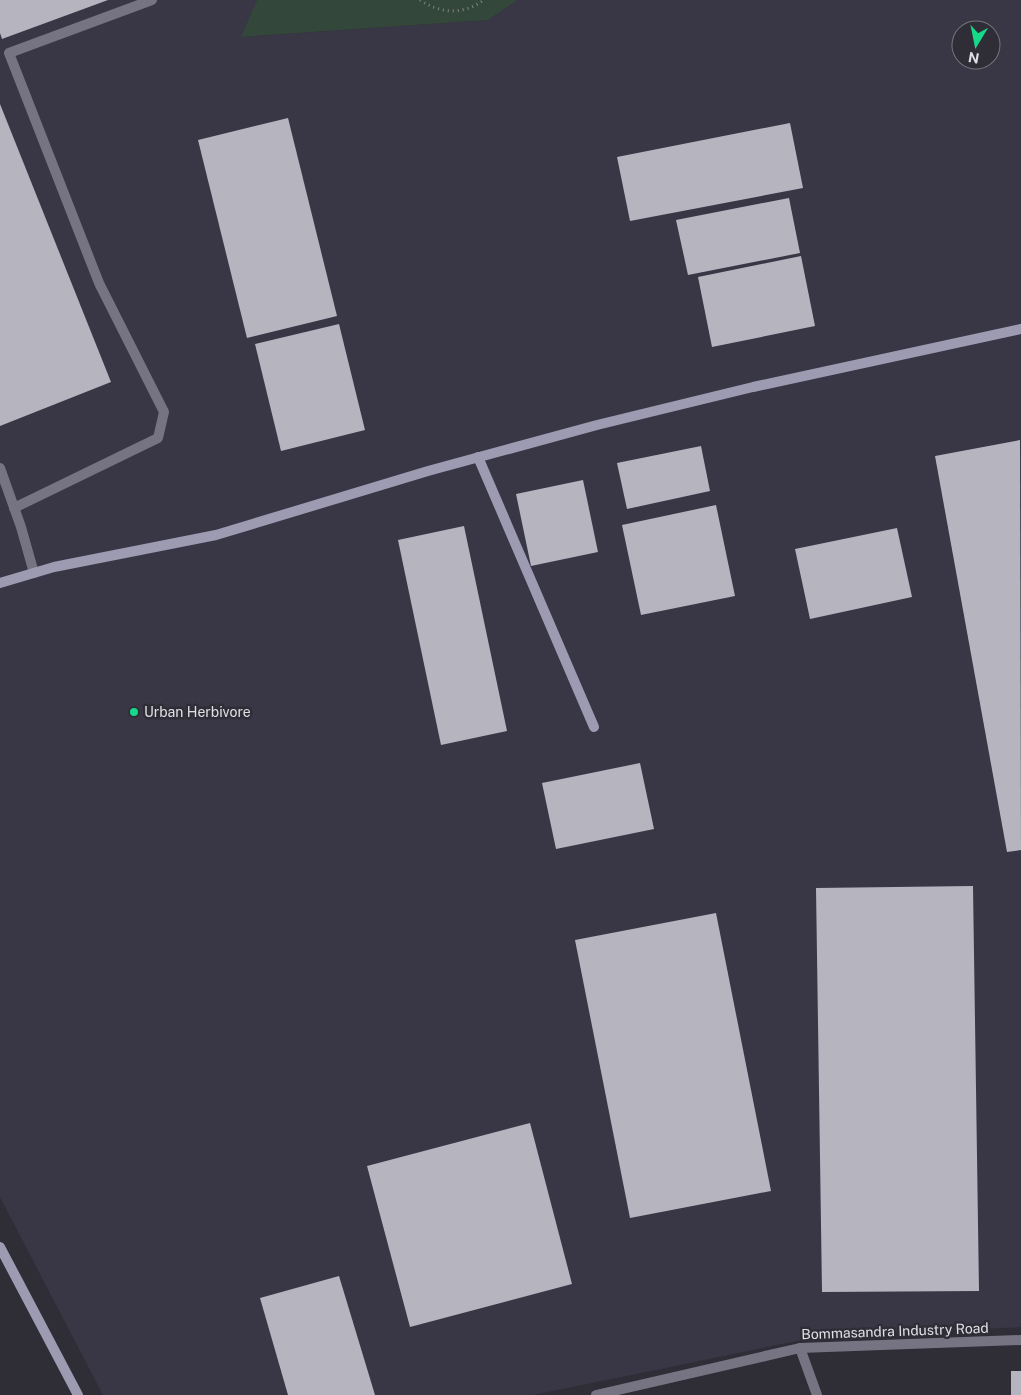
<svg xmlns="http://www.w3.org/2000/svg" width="1021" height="1395" viewBox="0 0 1021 1395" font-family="'Public Sans',sans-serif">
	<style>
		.built { fill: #393746; fill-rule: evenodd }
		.green { fill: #34473b }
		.building { fill: #b5b4bf }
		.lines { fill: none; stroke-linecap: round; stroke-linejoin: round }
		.path { stroke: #84838a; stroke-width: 3; stroke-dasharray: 1 4; stroke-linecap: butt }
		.lane { stroke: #767482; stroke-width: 10 }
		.street { stroke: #767482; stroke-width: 10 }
		.secondary { stroke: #9d9bb1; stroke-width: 10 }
		.poi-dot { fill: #16d989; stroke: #2f2e37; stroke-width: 2 }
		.labels { text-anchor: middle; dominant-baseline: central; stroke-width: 5; stroke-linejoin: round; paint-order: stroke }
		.poi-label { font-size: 14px; fill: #e0dfe5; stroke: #2f2e37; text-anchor: start }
		.street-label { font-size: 14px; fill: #e0dfe5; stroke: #2f2e37 }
	</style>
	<rect width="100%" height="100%" fill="#2f2e37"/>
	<path class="built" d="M 0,0 L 257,0 L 242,37 L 488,20 L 518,0 L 1021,0 L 1021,1327 L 821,1336 L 533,1395 L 103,1395 L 0,1197 ZM 961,30 L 991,30 L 991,60 L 961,60 Z"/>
	<path class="green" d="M 257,0 L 518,0 L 488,20 L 241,37 Z"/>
	<g class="building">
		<path d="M 0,0 L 108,0 L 2,39 L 0,33 Z"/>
		<path d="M 0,104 L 111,382 L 0,426 Z"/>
		<path d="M 288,118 L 337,316 L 247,338 L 198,140 Z"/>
		<path d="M 790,123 L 803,188 L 630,221 L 617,157 Z"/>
		<path d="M 789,198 L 800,253 L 688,275 L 676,220 Z"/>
		<path d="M 801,256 L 815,326 L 712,347 L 698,277 Z"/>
		<path d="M 339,324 L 365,430 L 281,451 L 255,344 Z"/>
		<path d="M 1020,440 L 1021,850 L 1007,852 L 935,456 Z"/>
		<path d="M 701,446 L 710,491 L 627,509 L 617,463 Z"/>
		<path d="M 583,480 L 598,552 L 531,566 L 516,494 Z"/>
		<path d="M 716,505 L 735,596 L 641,615 L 622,525 Z"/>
		<path d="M 464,526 L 507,731 L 441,745 L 398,540 Z"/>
		<path d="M 897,528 L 912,597 L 810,619 L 795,549 Z"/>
		<path d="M 640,763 L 654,829 L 556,849 L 542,783 Z"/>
		<path d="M 973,886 L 979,1291 L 822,1292 L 816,888 Z"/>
		<path d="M 716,913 L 771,1191 L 630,1218 L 575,940 Z"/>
		<path d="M 530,1123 L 572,1284 L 410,1327 L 367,1166 Z"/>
		<path d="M 339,1276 L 375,1395 L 288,1395 L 260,1298 Z"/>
		<rect x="1011" y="1371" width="10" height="24"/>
	</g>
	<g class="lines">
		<path class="path" d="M 420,0 C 441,14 463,15 484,0"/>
		<g class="lane">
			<path d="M 0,468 L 21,527 L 34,573"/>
			<path d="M 14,508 L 158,438 L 164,412 L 99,283 L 9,53 L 152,0"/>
		</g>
		<g class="street">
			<path d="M 800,1348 L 817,1395"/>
			<path d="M 596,1395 L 800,1348 L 1021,1340"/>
		</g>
		<g class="secondary">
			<path d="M 478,457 L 594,727"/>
			<path d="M 0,583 L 54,567 L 216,535 L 428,471 L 597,425 L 753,387 L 1021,329"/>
			<path d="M 0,1247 L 78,1395"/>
		</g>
	</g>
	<circle class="poi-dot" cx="134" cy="712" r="5"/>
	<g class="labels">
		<g class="poi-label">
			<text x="144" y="712">Urban Herbivore</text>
		</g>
		<g class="street-label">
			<text transform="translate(895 1331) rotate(-2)">Bommasandra Industry Road</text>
		</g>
	</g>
	<g transform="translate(976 45) rotate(190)"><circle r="24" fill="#2f2e37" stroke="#76757d"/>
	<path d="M0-4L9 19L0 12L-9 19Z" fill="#16d989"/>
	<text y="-8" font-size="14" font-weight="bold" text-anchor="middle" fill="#e0dfe5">N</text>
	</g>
</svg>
